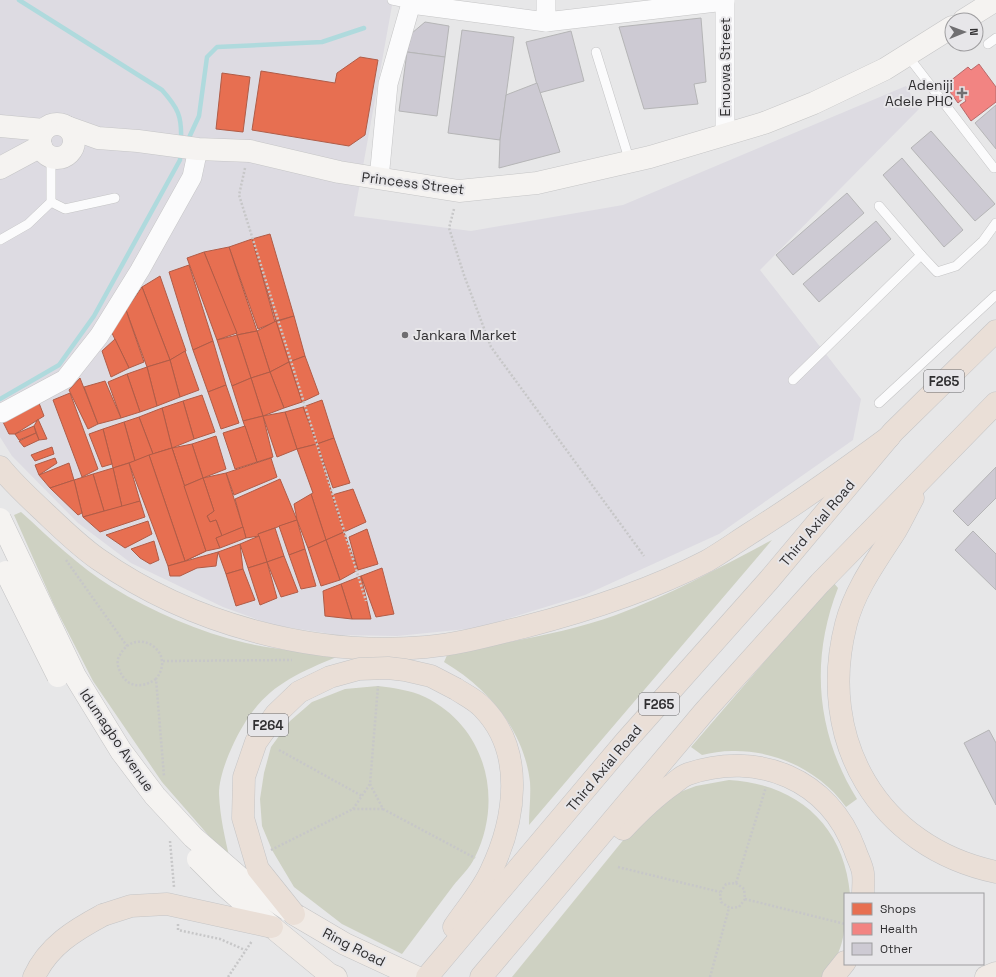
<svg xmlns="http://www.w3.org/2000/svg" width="996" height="977" viewBox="0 0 996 977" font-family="'Space Grotesk',sans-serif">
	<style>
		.built { fill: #dddbe2 }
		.green { fill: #ced1c2 }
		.shops { fill: #e76f51; stroke: #b05c47 }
		.health { fill: #f28482; stroke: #b86a6a }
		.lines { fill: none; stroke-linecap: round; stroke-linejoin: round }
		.stream { stroke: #afdadd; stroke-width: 4.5 }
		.building { fill: #cdcad3; stroke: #b5b5b6 }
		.lane-casing { stroke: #c5c5c6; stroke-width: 10 }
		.street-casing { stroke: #c5c5c6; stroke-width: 20 }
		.secondary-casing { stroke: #c5c5c6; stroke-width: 23 }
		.primary-casing { stroke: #c5c5c6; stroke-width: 23 }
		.highway-casing { stroke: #c5c5c6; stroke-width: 23 }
		.path { stroke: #c7c7c8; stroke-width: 2.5; stroke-dasharray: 2 2; stroke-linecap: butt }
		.lane { stroke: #fbfbfc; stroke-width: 9 }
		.street { stroke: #fbfbfc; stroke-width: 19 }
		.secondary { stroke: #f5f3f1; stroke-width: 22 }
		.primary { stroke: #f0eae5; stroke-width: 22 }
		.highway { stroke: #eadfd7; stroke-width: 22 }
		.secondary-bridge-casing { stroke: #c5c5c6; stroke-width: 23; stroke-linecap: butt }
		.highway-bridge-casing { stroke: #c5c5c6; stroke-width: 23; stroke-linecap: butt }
		.secondary-bridge { stroke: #f5f3f1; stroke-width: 22 }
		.highway-bridge { stroke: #eadfd7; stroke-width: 22 }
		.poi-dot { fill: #706f71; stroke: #e7e6e9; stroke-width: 1.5 }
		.labels { text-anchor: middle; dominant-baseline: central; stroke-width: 4; stroke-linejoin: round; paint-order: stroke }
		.shield { fill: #e7e6e9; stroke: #676668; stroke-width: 1 }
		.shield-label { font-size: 13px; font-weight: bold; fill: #302f31 }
		.street-label { font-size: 14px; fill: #302f31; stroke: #e7e6e9 }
		.poi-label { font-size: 14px; fill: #302f31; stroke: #e7e6e9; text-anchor: end }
	</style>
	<rect width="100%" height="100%" fill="#e7e7e8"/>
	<path class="built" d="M 0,0 L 393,0 L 354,216 L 471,231 L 623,205 L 906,86 L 919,109 L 760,270 L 861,399 L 853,440 L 719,534 L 585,595 L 477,628 L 397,636 L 338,635 L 272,625 L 223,607 L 131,563 L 78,523 L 12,456 L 0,437 Z"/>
	<g class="green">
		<path d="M 21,512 C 50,538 79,567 112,587 C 153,612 199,632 246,643 C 276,650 308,652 339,656 C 285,678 257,692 232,747 C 226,760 219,779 219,794 C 220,817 225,838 230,860 L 162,782 L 93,681 L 54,605 L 14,515 Z"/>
		<path d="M 772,540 L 529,825 C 529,811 531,796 530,782 C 524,730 488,688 444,662 L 448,653 C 504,643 562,634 616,615 C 670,595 722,566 772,540 Z"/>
		<path d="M 833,582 L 838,588 C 810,660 816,733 857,799 L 846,807 C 820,771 776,750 732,751 C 722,751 711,753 702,755 L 691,747 Z"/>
		<path d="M 378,686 C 394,688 410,690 425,697 C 486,727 504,799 475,857 C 470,868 460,877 453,886 C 436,909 419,931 402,954 L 342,924 L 294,887 L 272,850 L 262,826 L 260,799 L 264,773 L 271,747 L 290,721 L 312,702 L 345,689 Z"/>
		<path d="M 729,780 C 797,784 844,825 850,894 L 845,894 C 845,929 847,949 822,977 L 512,977 L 629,833 L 652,811 L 680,792 L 696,786 Z"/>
	</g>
	<g class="shops">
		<path d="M 360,57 L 378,60 L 365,135 L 349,146 L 252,130 L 261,71 L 335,83 L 337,73 Z"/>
		<path d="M 222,73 L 250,77 L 243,132 L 216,129 Z"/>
		<path d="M 270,234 L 294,316 L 276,321 L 252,239 Z"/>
		<path d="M 252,239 L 275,322 L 258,329 L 229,247 Z"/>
		<path d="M 229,247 L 257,331 L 237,335 L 204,252 Z"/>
		<path d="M 204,252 L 237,333 L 217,340 L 187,258 Z"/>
		<path d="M 189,265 L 213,341 L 193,350 L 169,272 Z"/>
		<path d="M 160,276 L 186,351 L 170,360 L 142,287 Z"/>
		<path d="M 142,287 L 170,360 L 147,367 L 126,310 Z"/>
		<path d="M 126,310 L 144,362 L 129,368 L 109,327 Z"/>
		<path d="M 294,316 L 305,356 L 289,362 L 275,322 Z"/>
		<path d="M 276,321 L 289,362 L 270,372 L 257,331 Z"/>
		<path d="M 257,331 L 270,372 L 251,378 L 237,335 Z"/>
		<path d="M 237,335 L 251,378 L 232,386 L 217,340 Z"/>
		<path d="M 115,339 L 129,368 L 111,377 L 102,351 Z"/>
		<path d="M 213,341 L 226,385 L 208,392 L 193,350 Z"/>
		<path d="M 185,351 L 199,390 L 180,397 L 170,360 Z"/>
		<path d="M 305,356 L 319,394 L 302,402 L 289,362 Z"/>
		<path d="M 170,360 L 180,397 L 157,406 L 147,367 Z"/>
		<path d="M 289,362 L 302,402 L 284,408 L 270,372 Z"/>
		<path d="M 147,367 L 157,406 L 140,412 L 127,374 Z"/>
		<path d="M 270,372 L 284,408 L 263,416 L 251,378 Z"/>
		<path d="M 127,374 L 140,412 L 121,418 L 108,382 Z"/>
		<path d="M 80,378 L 98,424 L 88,429 L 69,390 Z"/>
		<path d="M 251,378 L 263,416 L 243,421 L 232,386 Z"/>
		<path d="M 105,381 L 121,418 L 98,424 L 84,387 Z"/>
		<path d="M 226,385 L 239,423 L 221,429 L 208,392 Z"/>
		<path d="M 70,393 L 98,469 L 82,477 L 53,400 Z"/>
		<path d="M 202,395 L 215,432 L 194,439 L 183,401 Z"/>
		<path d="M 322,400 L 334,438 L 317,444 L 303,407 Z"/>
		<path d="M 183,401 L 194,439 L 172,448 L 162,408 Z"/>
		<path d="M 39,403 L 44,416 L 15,434 L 9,434 L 2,420 Z"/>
		<path d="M 303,407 L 317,444 L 297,449 L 285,412 Z"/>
		<path d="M 162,408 L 172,448 L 153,454 L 139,417 Z"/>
		<path d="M 285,412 L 297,449 L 277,457 L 263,416 Z"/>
		<path d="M 263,416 L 273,457 L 257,462 L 243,421 Z"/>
		<path d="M 139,417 L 153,454 L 135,461 L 124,422 Z"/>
		<path d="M 38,419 L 47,439 L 39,440 L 34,426 Z"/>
		<path d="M 124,422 L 135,461 L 113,468 L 103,429 Z"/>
		<path d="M 34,426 L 36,433 L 19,440 L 15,434 Z"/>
		<path d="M 245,426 L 257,462 L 235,469 L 223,433 Z"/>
		<path d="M 103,429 L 112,464 L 102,467 L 89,434 Z"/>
		<path d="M 36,433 L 39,440 L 24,447 L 19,441 Z"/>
		<path d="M 216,436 L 226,469 L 203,478 L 192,444 Z"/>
		<path d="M 334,438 L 350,483 L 333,488 L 317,444 Z"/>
		<path d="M 192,444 L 203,478 L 184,486 L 172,448 Z"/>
		<path d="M 317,444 L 344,532 L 326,540 L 311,494 L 313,493 L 297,449 Z"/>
		<path d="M 52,447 L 54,454 L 35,461 L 31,455 Z"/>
		<path d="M 172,448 L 206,551 L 185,561 L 153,454 Z"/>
		<path d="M 172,448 L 206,551 L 185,561 L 149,455 Z"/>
		<path d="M 149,455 L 185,561 L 168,566 L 129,463 Z"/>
		<path d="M 55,458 L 57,463 L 39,475 L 35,465 Z"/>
		<path d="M 271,458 L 277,477 L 234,495 L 226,473 Z"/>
		<path d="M 69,463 L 74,480 L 50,488 L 39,475 Z"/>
		<path d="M 129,463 L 140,501 L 122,507 L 113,468 Z"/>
		<path d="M 113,468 L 122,507 L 104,511 L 93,474 Z"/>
		<path d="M 226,473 L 243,527 L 222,536 L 216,520 L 210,522 L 207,516 L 214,511 L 203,478 Z"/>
		<path d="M 93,474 L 104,511 L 83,517 L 74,480 Z"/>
		<path d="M 203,478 L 214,511 L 207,516 L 210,522 L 216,520 L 222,536 L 216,538 L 220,548 L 206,551 L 184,486 Z"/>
		<path d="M 280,479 L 297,520 L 258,534 L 259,536 L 246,538 L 235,499 Z"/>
		<path d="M 74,480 L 82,513 L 78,515 L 50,488 Z"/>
		<path d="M 353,489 L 366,522 L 344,532 L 332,495 Z"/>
		<path d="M 311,494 L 326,540 L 308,548 L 297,520 L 294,504 Z"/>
		<path d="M 140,501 L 145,517 L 100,532 L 83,517 Z"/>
		<path d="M 297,520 L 305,549 L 289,555 L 279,526 Z"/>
		<path d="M 148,521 L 152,534 L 125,548 L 106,535 Z"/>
		<path d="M 243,527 L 246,538 L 220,548 L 216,538 Z"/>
		<path d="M 275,528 L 284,556 L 267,562 L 258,534 Z"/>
		<path d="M 367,529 L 378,564 L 358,570 L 349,537 Z"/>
		<path d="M 344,532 L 358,570 L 340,580 L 326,540 Z"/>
		<path d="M 259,536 L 267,562 L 248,568 L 240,544 Z"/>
		<path d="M 326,540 L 340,580 L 321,586 L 308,548 Z"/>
		<path d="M 154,541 L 159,560 L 150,564 L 140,558 L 131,549 Z"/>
		<path d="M 240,544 L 243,569 L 226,574 L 218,552 Z"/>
		<path d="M 305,549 L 316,586 L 301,589 L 289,555 Z"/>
		<path d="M 218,552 L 216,566 L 197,568 L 180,576 L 170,576 L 168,566 Z"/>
		<path d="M 284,556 L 298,592 L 281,597 L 267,562 Z"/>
		<path d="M 267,562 L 277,598 L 260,605 L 248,568 Z"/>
		<path d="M 382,568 L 394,614 L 376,617 L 361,576 Z"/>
		<path d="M 243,569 L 255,600 L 236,606 L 226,574 Z"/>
		<path d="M 361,576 L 371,619 L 352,619 L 341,584 Z"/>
		<path d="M 341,584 L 352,619 L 325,616 L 323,591 Z"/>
	</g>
	<path class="health" d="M 979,64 L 996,87 L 996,102 L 971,121 L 960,105 L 966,101 L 964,98 L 958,103 L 945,85 L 968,67 L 971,70 Z"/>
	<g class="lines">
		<g class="stream">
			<path d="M 19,0 L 162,90 C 178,108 182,116 181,140"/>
			<path d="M 187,142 L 199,116 L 207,57 L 217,47 L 322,42 L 364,28"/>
			<path d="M 0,399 L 59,365 L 94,316 L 180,160 L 180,152"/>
		</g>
	</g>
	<g class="building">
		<path d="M 701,18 L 706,82 L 694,84 L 698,104 L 644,109 L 619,27 Z"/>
		<path d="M 425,22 L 449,26 L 445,57 L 407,52 L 412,33 Z"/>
		<path d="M 462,30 L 514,37 L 500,140 L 448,133 Z"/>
		<path d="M 571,31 L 584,81 L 539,93 L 526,42 Z"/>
		<path d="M 407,52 L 445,57 L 437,116 L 399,111 Z"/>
		<path d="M 537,83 L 560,152 L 499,168 L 500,140 L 506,95 Z"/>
		<path d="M 996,105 L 996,149 L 975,123 Z"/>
		<path d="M 931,131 L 995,204 L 975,221 L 911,148 Z"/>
		<path d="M 902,158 L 963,230 L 944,247 L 883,175 Z"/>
		<path d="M 847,193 L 864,213 L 793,275 L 776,255 Z"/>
		<path d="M 876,221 L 891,239 L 819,302 L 803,284 Z"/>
		<path d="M 996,467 L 996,498 L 968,526 L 953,511 Z"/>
		<path d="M 973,531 L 996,554 L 996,590 L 955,550 Z"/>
		<path d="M 989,730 L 996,743 L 996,805 L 964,743 Z"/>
	</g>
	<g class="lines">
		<defs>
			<g id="lane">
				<path d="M 392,0 L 411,4"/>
				<path d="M 988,44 L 996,38"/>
				<path d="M 596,52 L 630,162"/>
				<path d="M 907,55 L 994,168"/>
				<path d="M 51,202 L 65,209 L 115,198"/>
				<path d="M 0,240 L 28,224 L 51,202 L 51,157"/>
				<path d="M 921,255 L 937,272 L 956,266 L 983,241 L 996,223"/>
				<path d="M 793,380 L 921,255 L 879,206"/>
				<path d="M 879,403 L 996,295"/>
			</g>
			<g id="street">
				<path d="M 411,4 L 546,22 L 725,1"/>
				<path d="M 546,22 L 546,0"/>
				<path d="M 725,134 L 725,0"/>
				<path d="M 379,179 L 388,84 L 412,0"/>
				<path d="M 2,413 L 65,379 L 99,336 L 140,270 L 192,177 L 198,149"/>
			</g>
			<g id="secondary">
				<path d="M 964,20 L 996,0"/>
				<circle cx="57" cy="141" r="17"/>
				<path d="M 0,126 L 44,130"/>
				<path d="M 67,127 L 98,138 L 138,141 L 198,149 L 250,151 L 339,172 L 459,191 L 537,183 L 650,157 L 764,123 L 814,103 L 885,69 L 952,27"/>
				<path d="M 0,168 L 41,146"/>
			</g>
			<g id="primary">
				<path d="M 294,914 L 345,944 L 416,977"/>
				<path d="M 272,927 L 329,974 L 336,977"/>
				<path d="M 986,977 L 996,973"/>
			</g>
			<g id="highway">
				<path d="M 0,467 C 13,483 27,496 42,510 C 60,527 78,545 98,559 C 191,624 313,657 426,647 C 460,644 491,635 524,627 C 586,611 649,591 707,561 C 721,553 735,543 749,534 C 797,504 843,471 889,437"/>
				<path d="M 913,498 C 907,509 902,520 896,530 C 877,560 855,589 846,624 C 816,740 878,847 996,872"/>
				<path d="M 623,829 C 639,812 654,797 673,784 C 677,781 682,776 688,774 C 758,750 829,779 855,850 C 857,857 862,865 863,873 C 864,880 863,887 863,894"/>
				<path d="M 454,927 C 466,909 482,891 491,871 C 515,821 526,752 483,708 C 476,700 465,695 456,689"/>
				<path d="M 34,977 C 48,946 75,930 103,915"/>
				<path d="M 427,977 L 625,742 L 769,580 L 893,432 L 996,331"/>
				<path d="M 481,977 L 704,712 L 820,583 L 996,403"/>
				<path d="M 833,977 L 845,962"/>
			</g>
		</defs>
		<use href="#lane" class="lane-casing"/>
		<use href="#street" class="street-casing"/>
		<use href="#secondary" class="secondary-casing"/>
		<use href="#primary" class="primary-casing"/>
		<use href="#highway" class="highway-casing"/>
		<g class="path">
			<path d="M 245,168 L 239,195 L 366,601"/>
			<path d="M 454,209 L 449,228 L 464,275 L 491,347 L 644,556"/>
			<path d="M 66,560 L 127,646"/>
			<path d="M 163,661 L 292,660"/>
			<path d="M 156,679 C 141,689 126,688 119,669 C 117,664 117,659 120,655 C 135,625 178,651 156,679 L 164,776"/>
			<path d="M 279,750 L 362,796"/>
			<path d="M 370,784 L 383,809 L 475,858"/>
			<path d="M 353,809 L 370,784 L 378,686"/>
			<path d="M 170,841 L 174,887"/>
			<path d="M 271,850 L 353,809 L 383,809"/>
			<path d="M 618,867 L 720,892"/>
			<path d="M 736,883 L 744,889 L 745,899 L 739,907 L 730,908 L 721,902 L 720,893 L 726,884 L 736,883 L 766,787"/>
			<path d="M 745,899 L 845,924"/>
			<path d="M 178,924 L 178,930 L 220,939 L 245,950"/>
			<path d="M 228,977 L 252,941"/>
			<path d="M 710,977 L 729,908"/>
		</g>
		<use href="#lane" class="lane"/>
		<use href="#street" class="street"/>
		<use href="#secondary" class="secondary"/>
		<use href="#primary" class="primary"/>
		<use href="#highway" class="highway"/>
		<defs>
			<g id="secondary-bridge">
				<path d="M 0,519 L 75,676 L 121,751 L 155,796 L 193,837 L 239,877 L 288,910"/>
				<path d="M 6,572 L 58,676"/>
				<path d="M 198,859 L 225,886 L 272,927"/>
			</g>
			<g id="highway-bridge">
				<path d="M 294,914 L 258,869 L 243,818 L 244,777 L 256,742 L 276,714 L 299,692 L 330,677 L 359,669 L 388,668 L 405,670 L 431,676 L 456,689"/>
				<path d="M 103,915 L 131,906 L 167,904 L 272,927"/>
			</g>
		</defs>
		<use href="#secondary-bridge" class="secondary-bridge-casing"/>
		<use href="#highway-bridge" class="highway-bridge-casing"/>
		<use href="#secondary-bridge" class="secondary-bridge"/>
		<use href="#highway-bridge" class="highway-bridge"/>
	</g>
	<g class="poi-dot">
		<path d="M960 87h4v4h4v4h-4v4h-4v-4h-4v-4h4z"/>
		<circle cx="405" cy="335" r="4"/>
	</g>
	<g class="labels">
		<g class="shield">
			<rect x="924" y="370" width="40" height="22" rx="3"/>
			<rect x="639" y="693" width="40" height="22" rx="3"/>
			<rect x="248" y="714" width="40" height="22" rx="3"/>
		</g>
		<g class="shield-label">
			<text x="944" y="381">F265</text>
			<text x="659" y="704">F265</text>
			<text x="268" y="725">F264</text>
		</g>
		<g class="street-label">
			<text transform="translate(725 67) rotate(-90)">Enuowa Street</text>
			<text transform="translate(413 183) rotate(7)">Princess Street</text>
			<text transform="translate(817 523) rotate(-50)">Third Axial Road</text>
			<text transform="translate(117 740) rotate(56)">Idumagbo Avenue</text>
			<text transform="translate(604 768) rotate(-50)">Third Axial Road</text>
			<text transform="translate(354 947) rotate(27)">Ring Road</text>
		</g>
		<g class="poi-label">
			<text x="953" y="85">Adeniji<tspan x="953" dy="16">Adele PHC</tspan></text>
			<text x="413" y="335" text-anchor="start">Jankara Market</text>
		</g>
	</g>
	<rect x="844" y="893" width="140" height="72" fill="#e7e6e9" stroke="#9e9d9f"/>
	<rect x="852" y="903" width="20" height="12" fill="#e76f51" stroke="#9e9d9f"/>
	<text x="880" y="913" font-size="12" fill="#302f31">Shops</text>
	<rect x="852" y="923" width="20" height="12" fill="#f28482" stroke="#9e9d9f"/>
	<text x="880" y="933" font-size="12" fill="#302f31">Health</text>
	<rect x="852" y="943" width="20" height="12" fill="#cdcad3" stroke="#9e9d9f"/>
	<text x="880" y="953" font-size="12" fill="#302f31">Other</text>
	<g transform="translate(964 32) rotate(89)"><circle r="19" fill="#e7e6e9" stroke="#9e9d9f"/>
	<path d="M0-3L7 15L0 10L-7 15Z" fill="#706f71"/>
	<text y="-6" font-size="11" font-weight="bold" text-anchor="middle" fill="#302f31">N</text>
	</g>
</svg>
